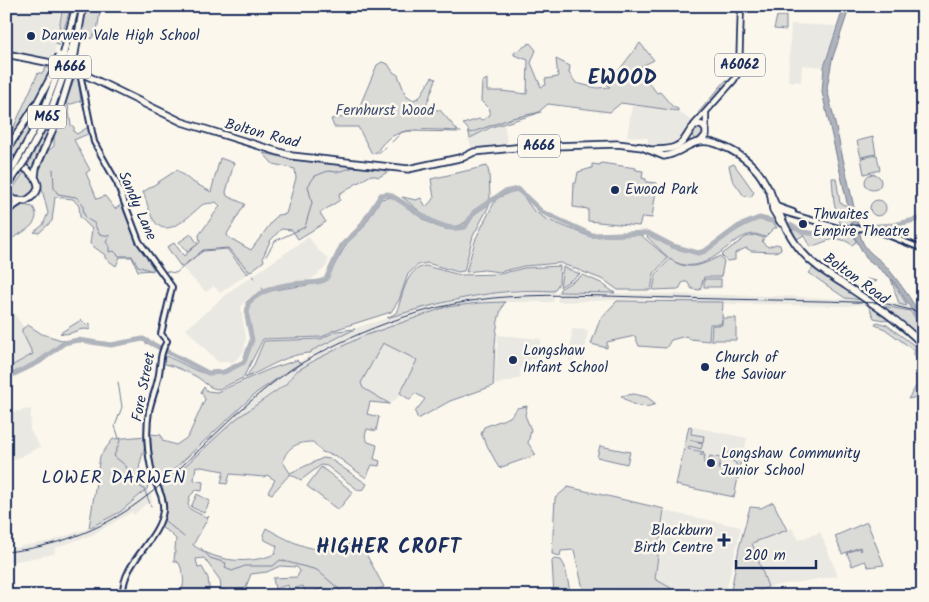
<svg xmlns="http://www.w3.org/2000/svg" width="929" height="602" viewBox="0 0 929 602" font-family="Kalam,sans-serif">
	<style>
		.built { fill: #eae8e2 }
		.green { fill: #dadad7; stroke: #7a849a }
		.water { fill: #afb3bb; stroke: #747e96 }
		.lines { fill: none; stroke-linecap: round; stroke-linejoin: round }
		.stream { stroke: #747e96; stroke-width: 1 }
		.river { stroke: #afb3bb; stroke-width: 5 }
		.secondary-casing { stroke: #1b2f5e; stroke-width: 8 }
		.primary-casing { stroke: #1b2f5e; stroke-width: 8 }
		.highway-casing { stroke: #1b2f5e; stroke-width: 9 }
		.secondary { stroke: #fbf7ec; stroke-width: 4 }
		.primary { stroke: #fbf7ec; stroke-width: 4.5 }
		.highway { stroke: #fbf7ec; stroke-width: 5.5 }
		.rail { stroke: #1b2f5e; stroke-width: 1 }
		.highway-bridge-casing { stroke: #1b2f5e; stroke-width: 9; stroke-linecap: butt }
		.highway-bridge { stroke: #fbf7ec; stroke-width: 5.5 }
		.poi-dot { fill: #1b2f5e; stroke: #fbf7ec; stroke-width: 2 }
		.labels { text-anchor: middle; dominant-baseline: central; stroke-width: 5; stroke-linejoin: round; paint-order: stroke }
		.shield { fill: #fbf7ec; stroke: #5e6b89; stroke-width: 1 }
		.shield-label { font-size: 14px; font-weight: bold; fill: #1b2f5e }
		.poi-label { font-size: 15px; fill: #1b2f5e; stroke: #fbf7ec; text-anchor: start }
		.park-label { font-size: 15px; fill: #415176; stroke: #fbf7ec }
		.street-label { font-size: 15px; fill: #1b2f5e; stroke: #fbf7ec }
		.quarter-label { font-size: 18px; letter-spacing: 1px; fill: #1b2f5e; stroke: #fbf7ec }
		.district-label { font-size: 20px; font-weight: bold; letter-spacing: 1px; fill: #1b2f5e; stroke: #fbf7ec }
	</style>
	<rect width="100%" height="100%" fill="#fbf7ec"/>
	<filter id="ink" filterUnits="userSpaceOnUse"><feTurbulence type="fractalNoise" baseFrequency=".02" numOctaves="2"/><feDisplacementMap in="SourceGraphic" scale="10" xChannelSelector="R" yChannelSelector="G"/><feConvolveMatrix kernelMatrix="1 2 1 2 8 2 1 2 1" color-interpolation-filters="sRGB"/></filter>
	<g filter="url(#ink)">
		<g class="built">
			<path d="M 6,6 L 61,6 L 54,60 L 6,50 Z"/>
			<path d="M 368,6 L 405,6 L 406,11 L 376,15 L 370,14 Z"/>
			<path d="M 791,24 L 836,26 L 824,67 L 802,65 L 801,82 L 788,81 Z"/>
			<path d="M 632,106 L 666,108 L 680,113 L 694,122 L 676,144 L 661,147 L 647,146 L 648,138 L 627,136 Z"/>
			<path d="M 504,123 L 508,148 L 474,152 L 468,139 Z"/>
			<path d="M 309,237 L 318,250 L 329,259 L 326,267 L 312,279 L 264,289 L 246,300 L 241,308 L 246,338 L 244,351 L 232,364 L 228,361 L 219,363 L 186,329 L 233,289 Z"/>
			<path d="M 227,249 L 247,274 L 220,293 L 214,286 L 206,292 L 181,267 L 203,251 Z"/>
			<path d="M 553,290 L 555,293 L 553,302 L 505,302 L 315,361 L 312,355 L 311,351 L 358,327 L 430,305 L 488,294 Z"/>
			<path d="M 557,292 L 780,296 L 863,300 L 868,304 L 848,306 L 781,305 L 779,303 L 778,304 L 736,304 L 651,299 L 558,302 Z"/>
			<path d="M 869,299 L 907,305 L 912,312 L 878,305 Z"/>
			<path d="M 14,313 L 24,328 L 22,332 L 33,354 L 6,369 L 6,318 Z"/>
			<path d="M 572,329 L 588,330 L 586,344 L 584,360 L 577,357 L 569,362 Z"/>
			<path d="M 498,335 L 541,339 L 538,359 L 530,359 L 529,363 L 523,365 L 520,370 L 521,378 L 494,385 Z"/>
			<path d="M 383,342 L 417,360 L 398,397 L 390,404 L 363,388 L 361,383 Z"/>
			<path d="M 309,355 L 314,364 L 264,398 L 160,489 L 157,482 L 228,418 L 256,393 Z"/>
			<path d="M 31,409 L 30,430 L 40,447 L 6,464 L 6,413 Z"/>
			<path d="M 689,426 L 747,438 L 734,497 L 676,485 Z"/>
			<path d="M 147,489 L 151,494 L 152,502 L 144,505 L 134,515 L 132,512 L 94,534 L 55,548 L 54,554 L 6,563 L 6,549 L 50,541 L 89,528 L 133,502 Z"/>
			<path d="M 665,511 L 741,527 L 725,596 L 672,596 L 671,588 L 655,580 Z"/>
			<path d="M 792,528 L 799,540 L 820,532 L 838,576 L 768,587 L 751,543 Z"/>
		</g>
		<g class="green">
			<path d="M 63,6 L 71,6 L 59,46 L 56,44 Z"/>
			<path d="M 87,6 L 101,6 L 97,31 L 91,39 L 89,34 L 82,33 Z"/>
			<path d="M 777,16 L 786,16 L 786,30 L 774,29 Z"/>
			<path d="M 530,43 L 536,50 L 531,63 L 541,87 L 546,85 L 545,79 L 558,77 L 556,59 L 570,66 L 569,73 L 576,83 L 597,88 L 610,87 L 606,83 L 606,73 L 616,74 L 640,43 L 654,60 L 640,67 L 637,73 L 645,78 L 657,93 L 660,92 L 673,107 L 678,109 L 678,111 L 621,103 L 610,112 L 548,104 L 536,114 L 492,127 L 470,138 L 468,129 L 463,124 L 479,119 L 483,120 L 490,115 L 490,110 L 481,101 L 482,82 L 487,79 L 487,91 L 501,91 L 527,94 L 528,60 L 514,55 L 514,53 Z"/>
			<path d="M 382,62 L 388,64 L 393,72 L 398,75 L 406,96 L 412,100 L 419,98 L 432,77 L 436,79 L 425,109 L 440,110 L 458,131 C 430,130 392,123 377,152 L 372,154 L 358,127 L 334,127 L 331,119 L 345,117 L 358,110 L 377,65 Z"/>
			<path d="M 46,67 L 50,69 L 44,86 L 6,148 L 6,137 L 12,131 L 38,73 L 43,73 Z"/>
			<path d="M 75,77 L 78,78 L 81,101 L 68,105 L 71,125 L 74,127 L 74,132 L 77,134 L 88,127 L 90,133 L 74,140 L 90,170 L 86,173 L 97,199 L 105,196 L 115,209 L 122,204 L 135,238 L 154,270 L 138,271 L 132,257 L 120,257 L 116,266 L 105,258 L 105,255 L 90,244 L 92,229 L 80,217 L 79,206 L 73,199 L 55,197 L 52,221 L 39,233 L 34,232 L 43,225 L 48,213 L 38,174 L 48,151 L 54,146 L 54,135 Z"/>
			<path d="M 726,80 L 729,82 L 701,116 L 698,113 Z"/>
			<path d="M 43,98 L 29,133 L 15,156 L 9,153 Z"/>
			<path d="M 58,103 L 55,117 L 34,172 L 27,167 Z"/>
			<circle cx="698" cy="134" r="6"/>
			<path d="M 873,137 L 876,154 L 861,157 L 857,141 Z"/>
			<path d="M 263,153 L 291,159 L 391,170 L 379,177 L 371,175 L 339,194 L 340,200 L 320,213 L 326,222 L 298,239 L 292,230 L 281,229 L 270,241 L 263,257 L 264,261 L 247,274 L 227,249 L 203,251 L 181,267 L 167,247 L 174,243 L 184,256 L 200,242 L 199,235 L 220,206 L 216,202 C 212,204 204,203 202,205 C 192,213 168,240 155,222 C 149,214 147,201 143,192 L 177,170 L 191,181 L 211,192 L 220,158 L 234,163 L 226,192 L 227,196 L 245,204 L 227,234 L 228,237 L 251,250 L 277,215 L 286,214 L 296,178 L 295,169 L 273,164 Z"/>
			<path d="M 877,155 L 880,170 L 864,174 L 861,158 Z"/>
			<path d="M 601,163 L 636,168 L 636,170 L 643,171 L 642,178 L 646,179 L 646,182 L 657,183 L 652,218 L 642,217 L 639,226 L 588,221 L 588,209 L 573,207 L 574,183 L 576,183 L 578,172 L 592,168 L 592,164 L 600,165 Z"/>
			<path d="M 734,164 L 754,192 L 751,197 L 744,196 L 732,179 L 729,166 Z"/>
			<path d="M 487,166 L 489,173 L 490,199 C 485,203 479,206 474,211 C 470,215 469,220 464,223 C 445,237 417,208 402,197 L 416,200 L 421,198 L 426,207 L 434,198 L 431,179 Z"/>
			<path d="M 25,171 L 30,175 L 35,188 L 25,199 L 20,199 L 9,194 Z"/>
			<circle cx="873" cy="182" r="8"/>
			<path d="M 832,178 L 836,178 L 840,203 L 847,206 L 852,224 L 841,226 L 834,203 Z"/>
			<path d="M 515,190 L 523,196 L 533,210 L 546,219 L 591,237 L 641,235 L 668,258 L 654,273 L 651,290 L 618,290 L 604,280 L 560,263 L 524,266 L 500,272 L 484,270 L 466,272 L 476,238 L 496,199 Z"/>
			<path d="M 392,197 C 415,211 437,237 465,228 L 476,213 L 490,204 L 473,236 L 464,271 L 458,272 L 427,263 L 418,265 L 408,274 L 399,300 L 391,312 L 334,330 L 322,337 L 263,339 L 243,378 L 219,389 C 209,389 205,382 197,377 C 186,371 174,366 162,363 L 163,355 C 200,369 203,385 244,363 C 247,356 251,348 252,341 C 254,330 246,318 248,306 C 252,285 312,289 326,280 L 347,243 L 362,229 L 381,199 Z"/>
			<circle cx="878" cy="208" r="8"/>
			<path d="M 23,205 L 33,207 C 45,225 18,234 6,242 L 6,216 Z"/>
			<path d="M 759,218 L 773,222 L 777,228 L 774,228 L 765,237 C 762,236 757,234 754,234 C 730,235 712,273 680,264 C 669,261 656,245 647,237 L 649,235 L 672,248 L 701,254 L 737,230 Z"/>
			<path d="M 792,229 L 817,236 L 854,234 L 856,242 L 852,245 C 838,234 827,241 811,247 L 804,235 L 797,239 Z"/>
			<path d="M 191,234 L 198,244 L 187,252 L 179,242 Z"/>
			<path d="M 755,235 L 764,238 L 762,242 L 768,247 L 776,244 L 780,245 L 781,249 L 776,252 L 751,251 L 746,248 L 735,253 L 735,260 L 727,261 L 721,255 L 746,237 Z"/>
			<path d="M 720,256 L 724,261 L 721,277 L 704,277 L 700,290 L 692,289 L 687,282 L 683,282 L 679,289 L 653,290 L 656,274 L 670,259 C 687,272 703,265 720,256 Z"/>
			<path d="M 426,266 L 460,275 L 500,274 L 524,268 L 560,266 L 559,283 L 554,291 C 497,287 441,302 387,318 L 396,313 C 403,297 405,268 426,266 Z"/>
			<path d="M 563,267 L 580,274 L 560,287 Z"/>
			<path d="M 814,267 L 863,300 L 845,298 L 809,273 Z"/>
			<path d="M 583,275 L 601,283 L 615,293 L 559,292 L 560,289 Z"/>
			<rect x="704" y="279" width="17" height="8"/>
			<path d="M 867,279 L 877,281 L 868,285 L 864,290 L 871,297 L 868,299 L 858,291 Z"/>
			<path d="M 891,279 L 907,305 L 906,306 L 899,304 Z"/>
			<path d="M 617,301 L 723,302 L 722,318 L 736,318 L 736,340 L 711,340 L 712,325 L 722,325 L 722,319 L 721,324 L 710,324 L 709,341 L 690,339 L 686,336 L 671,340 L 666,348 L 639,346 L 635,336 L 607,342 L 607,348 L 591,344 L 600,319 Z"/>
			<path d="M 505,302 C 493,320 495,363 493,386 L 450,401 L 418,419 L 415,412 L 425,399 L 415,393 L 410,400 L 400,393 L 417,360 L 383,343 L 361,383 L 363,388 L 390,404 L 370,402 L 367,414 L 379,417 L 376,431 L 367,429 L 365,436 L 368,442 L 377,445 L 374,459 L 380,461 L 379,466 L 372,465 L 366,478 L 336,456 L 322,452 L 313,442 C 298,442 286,447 283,462 L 290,473 L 323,458 L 330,459 L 367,484 L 364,489 L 358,490 L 327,466 L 321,465 L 301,480 L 290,474 L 272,494 L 268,492 L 275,480 L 267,475 L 264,477 L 230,474 L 227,484 L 221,483 L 224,471 L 196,466 L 194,480 L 203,482 L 202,491 L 196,490 L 190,496 L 188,504 L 190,509 L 207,518 L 209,516 L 193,545 C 217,562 248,565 275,554 L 277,546 L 265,540 L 263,535 L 266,528 C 292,543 329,562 355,540 L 359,541 L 384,587 L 376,590 L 375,596 L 329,596 L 325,588 L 306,594 L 303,586 L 289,590 L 288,585 L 275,589 L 273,578 L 297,577 L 300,571 L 297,567 L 280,566 L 267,572 L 251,574 L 244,592 L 236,595 L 221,589 L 220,580 L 204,558 L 196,559 L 198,568 L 202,567 L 208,578 L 210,596 L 179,596 C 186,585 184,574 179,563 L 174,561 L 176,539 L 169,532 L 160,527 L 166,509 L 160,489 L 236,419 L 286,384 L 295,372 L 317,359 L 361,337 L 446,307 L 479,303 Z"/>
			<path d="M 868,305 L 889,320 L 888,321 L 874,318 Z"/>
			<path d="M 878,305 L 910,311 L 923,328 L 923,338 L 921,339 Z"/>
			<path d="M 81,320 L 86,325 L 90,323 L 90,330 C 79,326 71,337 60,333 Z"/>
			<path d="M 877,322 L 887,325 L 923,352 L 923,360 L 913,355 L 915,351 L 885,329 L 875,325 Z"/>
			<path d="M 28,325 L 42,334 L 65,341 L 37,361 L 6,377 L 6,369 L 33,354 L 22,332 L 22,329 Z"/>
			<path d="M 355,329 L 311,351 L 311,353 C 289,353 266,369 245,378 L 253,367 L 264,341 L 321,339 L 336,331 Z"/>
			<path d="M 297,360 L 300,363 L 256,393 L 158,484 L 153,473 L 150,434 L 161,435 L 163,441 L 176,445 L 188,437 L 205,399 L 201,392 L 204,387 L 207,391 L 217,392 L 270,369 Z"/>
			<path d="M 923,362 L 923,396 L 908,399 L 920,380 L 915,374 Z"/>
			<path d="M 634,394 L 647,397 L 656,404 C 641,410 632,405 621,396 Z"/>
			<path d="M 527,406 L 525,415 L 531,430 L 528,443 L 536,455 L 499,468 L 481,434 L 484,427 L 510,417 L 517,408 Z"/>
			<path d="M 689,426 L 692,427 L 691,434 L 704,436 L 703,442 L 690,440 L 703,443 L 701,449 L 689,446 L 688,449 L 704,452 L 700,455 L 705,455 L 704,463 L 708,463 L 710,456 L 721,458 L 719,469 L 731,472 L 730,477 L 738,478 L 734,497 L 676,485 Z"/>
			<path d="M 146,436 C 146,452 138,461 139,475 L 148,485 L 147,489 L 120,512 L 89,528 L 100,456 L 113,439 Z"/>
			<path d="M 600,446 L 630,452 L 627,464 L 597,457 Z"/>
			<path d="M 729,452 L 743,455 L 737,473 L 736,463 L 728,458 Z"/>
			<path d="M 321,467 L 353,492 L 338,510 L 307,486 Z"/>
			<path d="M 568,487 L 664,509 L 655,579 L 671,588 L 672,596 L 643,596 L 642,590 L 584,593 L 574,550 L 561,551 L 560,556 L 552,554 L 555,498 Z"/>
			<path d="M 197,494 L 210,501 L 204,513 L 191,507 Z"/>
			<path d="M 773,502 L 787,530 L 752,543 L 768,587 L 747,596 L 730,596 L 739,548 L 750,507 L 761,508 Z"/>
			<path d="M 867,522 L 884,565 L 868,567 L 865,561 L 852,566 L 847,553 L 859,548 L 861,551 L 860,547 L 842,554 L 835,536 Z"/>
			<path d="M 554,559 L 561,560 L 565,567 L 571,596 L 554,596 L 552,561 Z"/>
		</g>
		<path class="water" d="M 844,6 L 850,6 L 832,60 L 827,88 L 861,238 C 866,253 877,256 887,267 C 897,280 923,312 923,328 L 893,280 L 866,258 L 855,238 L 822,92 L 824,67 Z"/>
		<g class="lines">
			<g class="stream">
				<path d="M 470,133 L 512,118 L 541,112"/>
				<path d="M 392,142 L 402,132 L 407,131 L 461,132"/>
				<path d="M 378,153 L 386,147"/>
				<path d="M 53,169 L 54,188 L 58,194 L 76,197 L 83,204 C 83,216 85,218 94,223 L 99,234 L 110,236 L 106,242 L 109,246 L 109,252 L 114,251 L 119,256 L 132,256 L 138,266 L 152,271"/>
				<path d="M 266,256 L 275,241 L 305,227 L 312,203 L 308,186 L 315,176 L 328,171 L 337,172 L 358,166"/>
				<path d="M 163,271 L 176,273 L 203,250 L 228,248 L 249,271"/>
				<path d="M 252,276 L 254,278"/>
				<path d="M 262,288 L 265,292"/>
				<path d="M 146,344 L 149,341"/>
				<path d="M 118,382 L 122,407 L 115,426 L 120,441 L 114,456 L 126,466 L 132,482 L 144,489 L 151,506"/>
				<path d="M 165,521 L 184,537"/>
				<path d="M 201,548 L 210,558 L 226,563 L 225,568 L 232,571 L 245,566 L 273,566 L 280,560 L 317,570 L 347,596"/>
			</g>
			<g class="river">
				<path d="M 877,226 L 894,225 L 923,218"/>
				<path d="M 6,378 L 39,362 L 64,343 L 78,340 L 111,345 L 143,339 L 208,373 L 224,372 L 244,362 L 252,340 L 247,316 L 248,303 C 262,289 285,284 303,283 C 311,282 319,284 326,279 L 342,245 L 359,229 L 381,195 L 388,194 C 412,205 437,234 465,227 L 474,212 L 504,192 L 518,189 L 542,212 L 592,235 L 648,233 L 673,246 L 698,253 L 705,251 L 739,226 L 759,218 L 790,225 L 803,232 L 817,234 L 839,232"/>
			</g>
			<defs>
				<g id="secondary">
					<path d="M 82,72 L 81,78 L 94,142 L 117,183 L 139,241 L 172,287 L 161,334 L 167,341 C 160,353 161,361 159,374 C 157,386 152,398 149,411 C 146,429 147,449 151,468 C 153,483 165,495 163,511 C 158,543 121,562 123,596"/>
					<path d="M 776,206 L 793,212"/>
					<path d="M 777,210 L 842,229 L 870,228 L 923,249"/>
				</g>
				<g id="primary">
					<path d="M 694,125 L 734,80 L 739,71 L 741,6"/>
					<path d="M 706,129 L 706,113"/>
				</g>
				<g id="highway">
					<path d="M 6,54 L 61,65"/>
					<path d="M 63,56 L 76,6"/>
					<path d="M 69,58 L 74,40"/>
					<path d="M 74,59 L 83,6"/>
					<path d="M 69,67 L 182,122 L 292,156 L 408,169 L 464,157 L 474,152 L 524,147 L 617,144 L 642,147 L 664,156 C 685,153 692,135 717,144 C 779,166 768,214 803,253 C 814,266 828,274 842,283 C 869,301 900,321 923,345"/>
					<path d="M 650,150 C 659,149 669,151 677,146 C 689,141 688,123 702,125 L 706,130 L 706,135 L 701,141"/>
					<path d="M 6,151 L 37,103 L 55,69"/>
					<path d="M 6,156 C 22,165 57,185 25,201 L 15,200 L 6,195"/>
					<path d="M 19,157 L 42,115 L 59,70"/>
					<path d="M 25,160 L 49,115 L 65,71"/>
					<path d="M 35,176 L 36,168 L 56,122 L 71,73"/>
					<path d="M 6,177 L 14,166"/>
					<path d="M 6,188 L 19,169"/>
					<path d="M 770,190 L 773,210 L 781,223"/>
					<path d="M 6,211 L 21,201"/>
				</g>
			</defs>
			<use href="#secondary" class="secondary-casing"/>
			<use href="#primary" class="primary-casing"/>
			<use href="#highway" class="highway-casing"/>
			<use href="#secondary" class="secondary"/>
			<use href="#primary" class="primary"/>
			<use href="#highway" class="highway"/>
			<path class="rail" d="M 6,552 C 54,547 100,531 139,502 C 197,460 240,400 302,363 C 363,327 435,302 505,297 C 562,293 620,297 677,298 C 746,300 814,300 883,303 L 923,313"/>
			<defs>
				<g id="highway-bridge">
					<path d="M 55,69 L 59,55"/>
					<path d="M 59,70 L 63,56"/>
					<path d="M 65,71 L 69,58"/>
					<path d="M 71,73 L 74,59"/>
					<path d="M 14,166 L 19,157"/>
					<path d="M 19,169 L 25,160"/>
				</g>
			</defs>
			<use href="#highway-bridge" class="highway-bridge-casing"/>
			<use href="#highway-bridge" class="highway-bridge"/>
		</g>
	</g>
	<g class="poi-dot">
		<circle cx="31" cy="36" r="5"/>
		<circle cx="615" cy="190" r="5"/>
		<circle cx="803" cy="224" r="5"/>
		<circle cx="513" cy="360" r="5"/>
		<circle cx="705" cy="367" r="5"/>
		<circle cx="711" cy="463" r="5"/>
		<path d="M721.5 532.5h5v5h5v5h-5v5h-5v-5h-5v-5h5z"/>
	</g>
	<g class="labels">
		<g class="shield">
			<rect x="715" y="53.5" width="50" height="23" rx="4"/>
			<rect x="49" y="55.5" width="42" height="23" rx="4"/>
			<rect x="28" y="105.5" width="38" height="23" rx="4"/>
			<rect x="518" y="134.5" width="42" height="23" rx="4"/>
		</g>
		<g class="shield-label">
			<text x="740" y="65">A6062</text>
			<text x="70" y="67">A666</text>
			<text x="47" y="117">M65</text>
			<text x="539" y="146">A666</text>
		</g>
		<g class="poi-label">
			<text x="41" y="36">Darwen Vale High School</text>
			<text x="625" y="190">Ewood Park</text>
			<text x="813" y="215">Thwaites<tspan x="813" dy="17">Empire Theatre</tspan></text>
			<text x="523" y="351">Longshaw<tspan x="523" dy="17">Infant School</tspan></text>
			<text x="715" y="358">Church of<tspan x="715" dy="17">the Saviour</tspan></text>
			<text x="721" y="454">Longshaw Community<tspan x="721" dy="17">Junior School</tspan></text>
			<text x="713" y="531" text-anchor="end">Blackburn<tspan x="713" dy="17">Birth Centre</tspan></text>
		</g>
		<g class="park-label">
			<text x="385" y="111">Fernhurst Wood</text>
		</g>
		<g class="street-label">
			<text transform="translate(262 134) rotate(15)">Bolton Road</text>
			<text transform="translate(137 206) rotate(66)">Sandy Lane</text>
			<text transform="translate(856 279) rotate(36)">Bolton Road</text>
			<text transform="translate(144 387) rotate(-79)">Fore Street</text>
		</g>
		<g class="quarter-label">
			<text x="114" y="478">LOWER DARWEN</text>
		</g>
		<g class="district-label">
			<text x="623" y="79">EWOOD</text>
			<text x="389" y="548">HIGHER CROFT</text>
		</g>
	</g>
	<rect width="929" height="602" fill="none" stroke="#fbf7ec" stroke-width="25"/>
	<rect x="12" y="12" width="904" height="577" fill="none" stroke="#1b2f5e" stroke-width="2" filter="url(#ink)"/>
	<path d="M736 560v8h80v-8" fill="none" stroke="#1b2f5e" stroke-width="2.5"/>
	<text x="744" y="560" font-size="15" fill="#1b2f5e" stroke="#fbf7ec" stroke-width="4" paint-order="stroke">200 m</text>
</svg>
